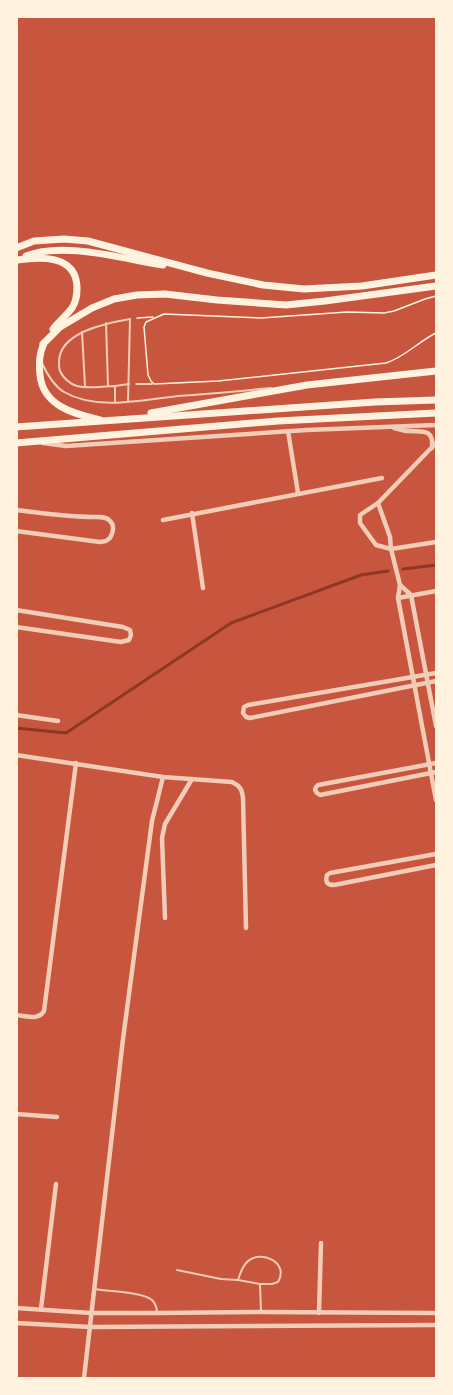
<svg xmlns="http://www.w3.org/2000/svg" width="453" height="1395" viewBox="0 0 453 1395" font-family="'DM Sans',sans-serif">
	<style>
		.lines { fill: none; stroke-linecap: round; stroke-linejoin: round }
		.stream { stroke: #8f3625; stroke-width: 3 }
		.path { stroke: #fff3e0; stroke-width: 1.5 }
		.service { stroke: #f1ccb7; stroke-width: 2 }
		.minor { stroke: #f1ccb7; stroke-width: 4.5 }
		.primary { stroke: #fff3e0; stroke-width: 7 }
		.trunk { stroke: #fff3e0; stroke-width: 7 }
	</style>
	<rect width="100%" height="100%" fill="#c8553d"/>
	<g class="lines">
		<g class="stream">
			<path d="M 403,569 L 436,565"/>
			<path d="M 16,728 L 66,733 L 231,623 L 361,575 L 388,571"/>
		</g>
		<g class="path">
			<path d="M 436,296 L 425,299 L 394,311 L 384,313 L 347,312 L 261,318 L 164,314 L 146,322 L 144,327 L 148,375 L 151,381 L 154,384 L 218,381 L 386,363 C 405,357 419,341 436,333"/>
			<path d="M 137,318 L 153,317"/>
			<path d="M 136,384 L 152,384"/>
		</g>
		<g class="service">
			<path d="M 106,323 L 108,386"/>
			<path d="M 82,332 L 85,386"/>
			<path d="M 42,363 C 47,374 54,386 64,392 C 97,411 143,400 178,396 C 209,394 240,391 271,388"/>
			<path d="M 115,386 L 129,384"/>
			<path d="M 115,403 L 115,386 C 103,386 89,389 77,386 C 70,384 63,378 60,371 C 59,369 59,365 59,362 C 59,332 107,323 130,319 L 128,402"/>
			<path d="M 177,1270 L 221,1279 L 238,1280 L 260,1284"/>
			<path d="M 238,1280 C 240,1274 242,1267 247,1262 C 260,1249 290,1262 278,1282 L 272,1284 L 260,1284 L 261,1312"/>
			<path d="M 93,1289 C 107,1291 143,1292 152,1300 C 156,1304 157,1308 157,1313"/>
		</g>
		<g class="minor">
			<path d="M 394,428 C 399,429 404,431 409,431 C 422,432 434,428 432,448"/>
			<path d="M 288,431 L 298,493"/>
			<path d="M 43,443 L 66,446 L 307,430 L 436,425"/>
			<path d="M 436,443 L 378,503 L 360,515 L 360,523 L 376,545 L 391,549 L 436,542"/>
			<path d="M 378,503 L 390,537 L 391,549 L 400,585 L 398,598 L 436,800"/>
			<path d="M 16,510 C 42,513 67,517 92,517 C 98,517 106,516 110,521 C 115,525 113,533 110,538 L 106,541 L 100,542 L 16,531"/>
			<path d="M 192,513 L 203,588"/>
			<path d="M 163,520 L 382,478"/>
			<path d="M 400,585 L 411,595 L 436,726"/>
			<path d="M 398,598 L 436,591"/>
			<path d="M 16,610 L 123,627 L 130,630 L 131,635 L 129,640 L 121,642 L 16,627"/>
			<path d="M 436,673 L 248,705 L 244,707 L 243,713 L 246,717 L 250,718 L 436,681"/>
			<path d="M 16,715 L 58,721"/>
			<path d="M 16,755 L 163,777 L 232,782 C 240,786 242,789 243,798 L 246,928"/>
			<path d="M 436,763 L 318,785 L 316,787 L 315,790 L 317,793 L 320,795 L 436,772"/>
			<path d="M 436,854 L 330,873 L 327,875 C 325,882 327,885 334,885 L 436,865"/>
			<path d="M 165,918 L 162,838 L 165,824 L 192,779"/>
			<path d="M 16,1015 C 27,1016 38,1021 44,1011 L 76,763"/>
			<path d="M 16,1114 L 57,1117"/>
			<path d="M 16,1308 L 91,1313 L 157,1313 L 261,1312 L 436,1313"/>
			<path d="M 41,1309 L 56,1184"/>
			<path d="M 319,1313 L 321,1243"/>
			<path d="M 16,1323 L 90,1327 L 436,1325"/>
			<path d="M 84,1378 L 123,1039 L 152,821 L 163,777"/>
		</g>
		<g class="primary">
			<path d="M 151,413 L 307,385 L 436,371"/>
			<path d="M 16,427 L 375,402 L 436,400"/>
			<path d="M 16,443 L 278,421 L 436,413"/>
		</g>
		<g class="trunk">
			<path d="M 16,248 L 34,241 L 64,239 L 88,241 L 207,273 L 263,285 L 304,289 L 362,286 L 436,275"/>
			<path d="M 26,256 C 63,241 124,259 163,265"/>
			<path d="M 17,260 C 39,257 75,254 77,286 C 77,293 77,301 72,308 C 67,315 59,321 53,329"/>
			<path d="M 44,343 C 39,354 39,363 40,375 C 43,406 74,414 100,420"/>
			<path d="M 43,344 L 60,327 L 92,308 L 114,299 L 137,295 L 165,294 L 217,300 L 286,305 L 325,301 L 436,286"/>
		</g>
	</g>
	<rect width="453" height="1395" fill="none" stroke="#fff3e0" stroke-width="36"/>
</svg>
